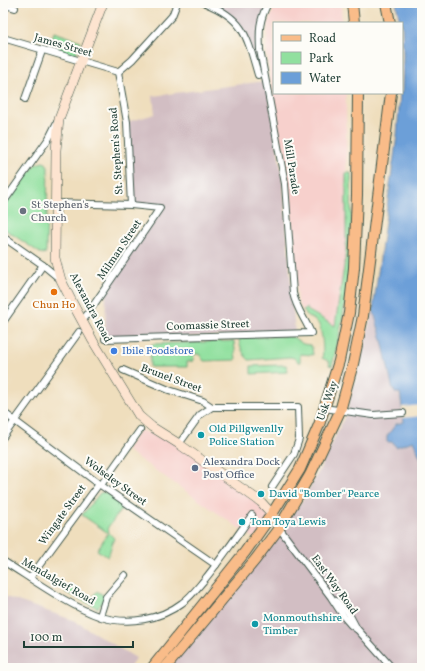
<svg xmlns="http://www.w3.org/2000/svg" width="425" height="671" viewBox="0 0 425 671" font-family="Vollkorn,serif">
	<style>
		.built { fill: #f7d0cc }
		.industrial { fill: #d2bec3 }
		.green { fill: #91e09f; stroke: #588e6a }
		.water { fill: #6c9fd8; stroke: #466e86 }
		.pier { fill: #efdebd }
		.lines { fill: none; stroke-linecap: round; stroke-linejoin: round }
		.street-casing { stroke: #3e5549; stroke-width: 8 }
		.secondary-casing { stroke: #3e5549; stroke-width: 10 }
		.primary-casing { stroke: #3e5549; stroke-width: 12 }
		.street { stroke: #fff; stroke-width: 6 }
		.secondary { stroke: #fde4d0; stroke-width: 9 }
		.primary { stroke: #f9bc89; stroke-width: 10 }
		.worship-dot { fill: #6b7280; stroke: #fdfcf7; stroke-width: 1.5 }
		.food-dot { fill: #e8710a; stroke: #fdfcf7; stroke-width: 1.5 }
		.shop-dot { fill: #3f7fe0; stroke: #fdfcf7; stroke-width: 1.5 }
		.culture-dot { fill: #0f9aa8; stroke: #fdfcf7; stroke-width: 1.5 }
		.service-dot { fill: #5c6f8a; stroke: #fdfcf7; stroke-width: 1.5 }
		.labels { text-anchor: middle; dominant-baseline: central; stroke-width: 4; stroke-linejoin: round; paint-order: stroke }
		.street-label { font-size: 11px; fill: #1f3d34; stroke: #fdfcf7 }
		.worship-label { font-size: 11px; fill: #5b616d; stroke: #fdfcf7; text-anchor: start }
		.food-label { font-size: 11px; fill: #c56008; stroke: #fdfcf7 }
		.shop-label { font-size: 11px; fill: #366cbe; stroke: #fdfcf7; text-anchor: start }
		.culture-label { font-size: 11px; fill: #0d838f; stroke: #fdfcf7; text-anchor: start }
		.service-label { font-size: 11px; fill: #4e5e75; stroke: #fdfcf7; text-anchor: start }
	</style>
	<rect width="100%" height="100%" fill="#fdfcf7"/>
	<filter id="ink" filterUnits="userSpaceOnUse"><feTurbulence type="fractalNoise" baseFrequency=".025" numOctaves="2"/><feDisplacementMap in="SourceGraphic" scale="8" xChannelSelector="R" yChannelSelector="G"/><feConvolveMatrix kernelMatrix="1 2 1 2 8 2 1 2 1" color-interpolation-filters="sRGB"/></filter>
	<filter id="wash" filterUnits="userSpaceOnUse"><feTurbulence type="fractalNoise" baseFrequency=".012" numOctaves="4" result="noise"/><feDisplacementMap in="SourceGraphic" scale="16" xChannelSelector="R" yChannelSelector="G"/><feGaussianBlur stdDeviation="0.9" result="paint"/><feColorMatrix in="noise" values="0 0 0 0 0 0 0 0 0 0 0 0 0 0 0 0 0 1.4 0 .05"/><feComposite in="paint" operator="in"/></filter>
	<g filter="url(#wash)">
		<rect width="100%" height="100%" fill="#efdebd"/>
		<g class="built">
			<path d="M 276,3 L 341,3 L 342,23 L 274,23 L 274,93 L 346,93 L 347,239 L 346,253 L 335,326 L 307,309 L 303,310 L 298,303 L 292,220 L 284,147 L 281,147 L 278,136 L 266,47 L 268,23 Z"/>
			<path d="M 140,430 L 179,444 L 272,514 L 255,539 L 126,450 Z"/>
		</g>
		<g class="industrial">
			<path d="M 205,3 L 268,3 L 259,32 L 283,183 L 295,334 L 105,339 L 106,289 L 160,208 L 131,205 L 127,122 L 155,114 L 153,96 L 265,81 L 258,75 L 242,28 Z"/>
			<path d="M 373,309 L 382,340 L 392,386 L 399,392 L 404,423 L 396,424 L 387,442 L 392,442 L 397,447 L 413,441 L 422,461 L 422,668 L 166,668 L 302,501 L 316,477 L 347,412 Z"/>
			<path d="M 3,596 L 73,620 L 136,658 L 129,668 L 3,668 Z"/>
		</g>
		<g class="green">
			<path d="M 54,32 L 81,41 L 75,56 L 49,47 Z"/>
			<path d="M 43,162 L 46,163 L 48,167 L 46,250 L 46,253 L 44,254 L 40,253 L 3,228 L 3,208 L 36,164 Z"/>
			<path d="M 346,173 L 351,173 C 351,194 352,215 351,237 C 350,280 343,324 332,366 L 329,365 L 330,362 L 322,358 C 324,352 322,326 317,322 C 310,317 308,318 303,310 L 307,308 L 307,310 L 335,326 L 346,253 Z"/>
			<path d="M 280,336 L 293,337 L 303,344 L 310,345 L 312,347 L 313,355 L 300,354 L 300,363 L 294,358 L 290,357 L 249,360 C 243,355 241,348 239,341 L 240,338 Z"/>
			<path d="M 234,341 L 236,360 L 204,361 L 199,354 L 194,354 L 193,361 L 187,362 L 187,367 L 150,367 L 150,358 L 152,344 Z"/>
			<path d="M 286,365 L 287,367 L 288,372 L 251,374 L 251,366 Z"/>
			<path d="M 104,492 L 107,493 L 124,506 L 108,527 L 109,533 L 114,538 L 108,557 L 97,550 L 108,533 L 82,515 L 100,493 Z"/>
			<path d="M 71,585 L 91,600 L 97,591 L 106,597 L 98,608 L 65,592 Z"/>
		</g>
		<path class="water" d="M 396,3 L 422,3 L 422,461 L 413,441 L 396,447 L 392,442 L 387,442 L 387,436 L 396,424 L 404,422 L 400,393 L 395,393 L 392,386 L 382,340 L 373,309 L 397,135 L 400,93 L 402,93 L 403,56 L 402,23 L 400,23 Z"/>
		<path class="pier" d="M 422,405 L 422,416 L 403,418 L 402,407 Z"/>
	</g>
	<g filter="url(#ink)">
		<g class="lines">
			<defs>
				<g id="street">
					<path d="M 205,3 C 245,19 247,37 258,75"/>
					<path d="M 3,11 L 5,5 L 15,8"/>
					<path d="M 3,38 L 118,72"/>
					<path d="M 118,72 L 127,122 L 131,205"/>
					<path d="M 118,72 L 132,60 L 172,16 L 177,3"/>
					<path d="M 25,99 L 42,51"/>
					<path d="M 3,203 L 49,138 L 57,122"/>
					<path d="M 55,203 L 131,205 L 160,208 L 82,322"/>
					<path d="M 3,237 L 43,265 L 61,280"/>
					<path d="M 3,322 L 43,265"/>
					<path d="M 105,339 L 311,333 C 305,319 296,308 293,293 L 285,184 L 260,50 C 259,30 259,21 268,3"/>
					<path d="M 123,370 L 169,390 L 203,401 L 212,407 L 200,415 L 179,444"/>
					<path d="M 212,407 L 298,407 L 299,439 L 294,454 L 272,487"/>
					<path d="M 324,408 L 373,415 L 403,413"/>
					<path d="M 3,412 L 99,484 L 216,565"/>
					<path d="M 3,437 L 79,332"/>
					<path d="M 101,485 L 140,430"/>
					<path d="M 279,528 L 331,597 L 344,617 L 351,625 L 358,630 L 392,668"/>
					<path d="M 3,561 C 32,579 69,606 101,617 C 128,625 160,620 182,603 C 191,597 198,587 205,579 C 222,558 237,536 252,515"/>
					<path d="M 30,578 L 99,484"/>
					<path d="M 336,601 L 348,612 L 357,629"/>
					<path d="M 100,616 L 106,597 L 125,575"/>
				</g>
				<path id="secondary" d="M 103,3 L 59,119 L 56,150 L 55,258 L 61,280 L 74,306 L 93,341 L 139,416 L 152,427 L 179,444 L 261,502 L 272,514 L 279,528"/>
				<g id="primary">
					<path d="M 352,3 L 354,23"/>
					<path d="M 386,3 L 390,23"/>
					<path d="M 152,668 L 245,552 L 272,514 L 300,469 L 319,425 L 339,361 L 349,313 L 354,268 L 357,195 L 358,93"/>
					<path d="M 165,668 L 255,560 L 279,528 L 310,475 L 340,411 L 353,364 L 363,316 L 391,93"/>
				</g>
			</defs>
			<use href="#street" class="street-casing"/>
			<use href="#secondary" class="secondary-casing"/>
			<use href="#primary" class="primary-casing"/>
			<use href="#street" class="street"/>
			<use href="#secondary" class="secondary"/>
			<use href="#primary" class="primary"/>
		</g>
	</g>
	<circle class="worship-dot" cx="23" cy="211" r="4"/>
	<circle class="food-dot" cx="54" cy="292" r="4"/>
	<circle class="shop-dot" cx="114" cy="351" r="4"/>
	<g class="culture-dot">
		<circle cx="201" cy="435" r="4"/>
		<circle cx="261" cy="494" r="4"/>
		<circle cx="242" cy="522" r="4"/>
		<circle cx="255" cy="624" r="4"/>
	</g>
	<circle class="service-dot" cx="195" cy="468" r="4"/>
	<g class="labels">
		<g class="street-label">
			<text transform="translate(63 46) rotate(16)">James Street</text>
			<text transform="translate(117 151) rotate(-94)">St. Stephen's Road</text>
			<text transform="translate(291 167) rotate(81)">Mill Parade</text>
			<text transform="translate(120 250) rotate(-56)">Milman Street</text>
			<text transform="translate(90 308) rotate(62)">Alexandra Road</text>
			<text transform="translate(208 326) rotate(-2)">Coomassie Street</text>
			<text transform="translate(171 379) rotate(20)">Brunel Street</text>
			<text transform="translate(328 401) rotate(-70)">Usk Way</text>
			<text transform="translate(115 482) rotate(36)">Wolseley Street</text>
			<text transform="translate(63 515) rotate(-54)">Wingate Street</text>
			<text transform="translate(58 582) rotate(30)">Mendalgief Road</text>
			<text transform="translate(334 585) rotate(54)">East Way Road</text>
		</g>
		<g class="worship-label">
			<text x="31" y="205">St Stephen's<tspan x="31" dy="13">Church</tspan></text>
		</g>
		<g class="food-label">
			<text x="54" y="305">Chun Ho</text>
		</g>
		<g class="shop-label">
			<text x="122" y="351">Ibile Foodstore</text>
		</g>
		<g class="culture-label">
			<text x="209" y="429">Old Pillgwenlly<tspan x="209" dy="13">Police Station</tspan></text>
			<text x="269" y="494">David "Bomber" Pearce</text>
			<text x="250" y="522">Tom Toya Lewis</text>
			<text x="263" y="618">Monmouthshire<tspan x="263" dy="13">Timber</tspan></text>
		</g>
		<g class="service-label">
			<text x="203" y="462">Alexandra Dock<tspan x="203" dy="13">Post Office</tspan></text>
		</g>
	</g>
	<rect width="425" height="671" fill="none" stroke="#fdfcf7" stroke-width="16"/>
	<rect x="273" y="22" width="130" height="72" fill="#fdfcf7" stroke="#a4b0a9"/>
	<rect x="281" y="35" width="20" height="6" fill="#f9bc89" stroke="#a4b0a9"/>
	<text x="309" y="42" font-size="12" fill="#1f3d34">Road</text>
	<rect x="281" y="52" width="20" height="12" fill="#91e09f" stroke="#a4b0a9"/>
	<text x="309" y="62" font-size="12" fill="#1f3d34">Park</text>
	<rect x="281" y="72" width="20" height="12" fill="#6c9fd8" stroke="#a4b0a9"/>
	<text x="309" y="82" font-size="12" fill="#1f3d34">Water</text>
	<path d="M24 641v6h109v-6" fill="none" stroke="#1f3d34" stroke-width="2"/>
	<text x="30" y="641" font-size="12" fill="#1f3d34" stroke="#fdfcf7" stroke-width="3" paint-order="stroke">100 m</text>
</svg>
